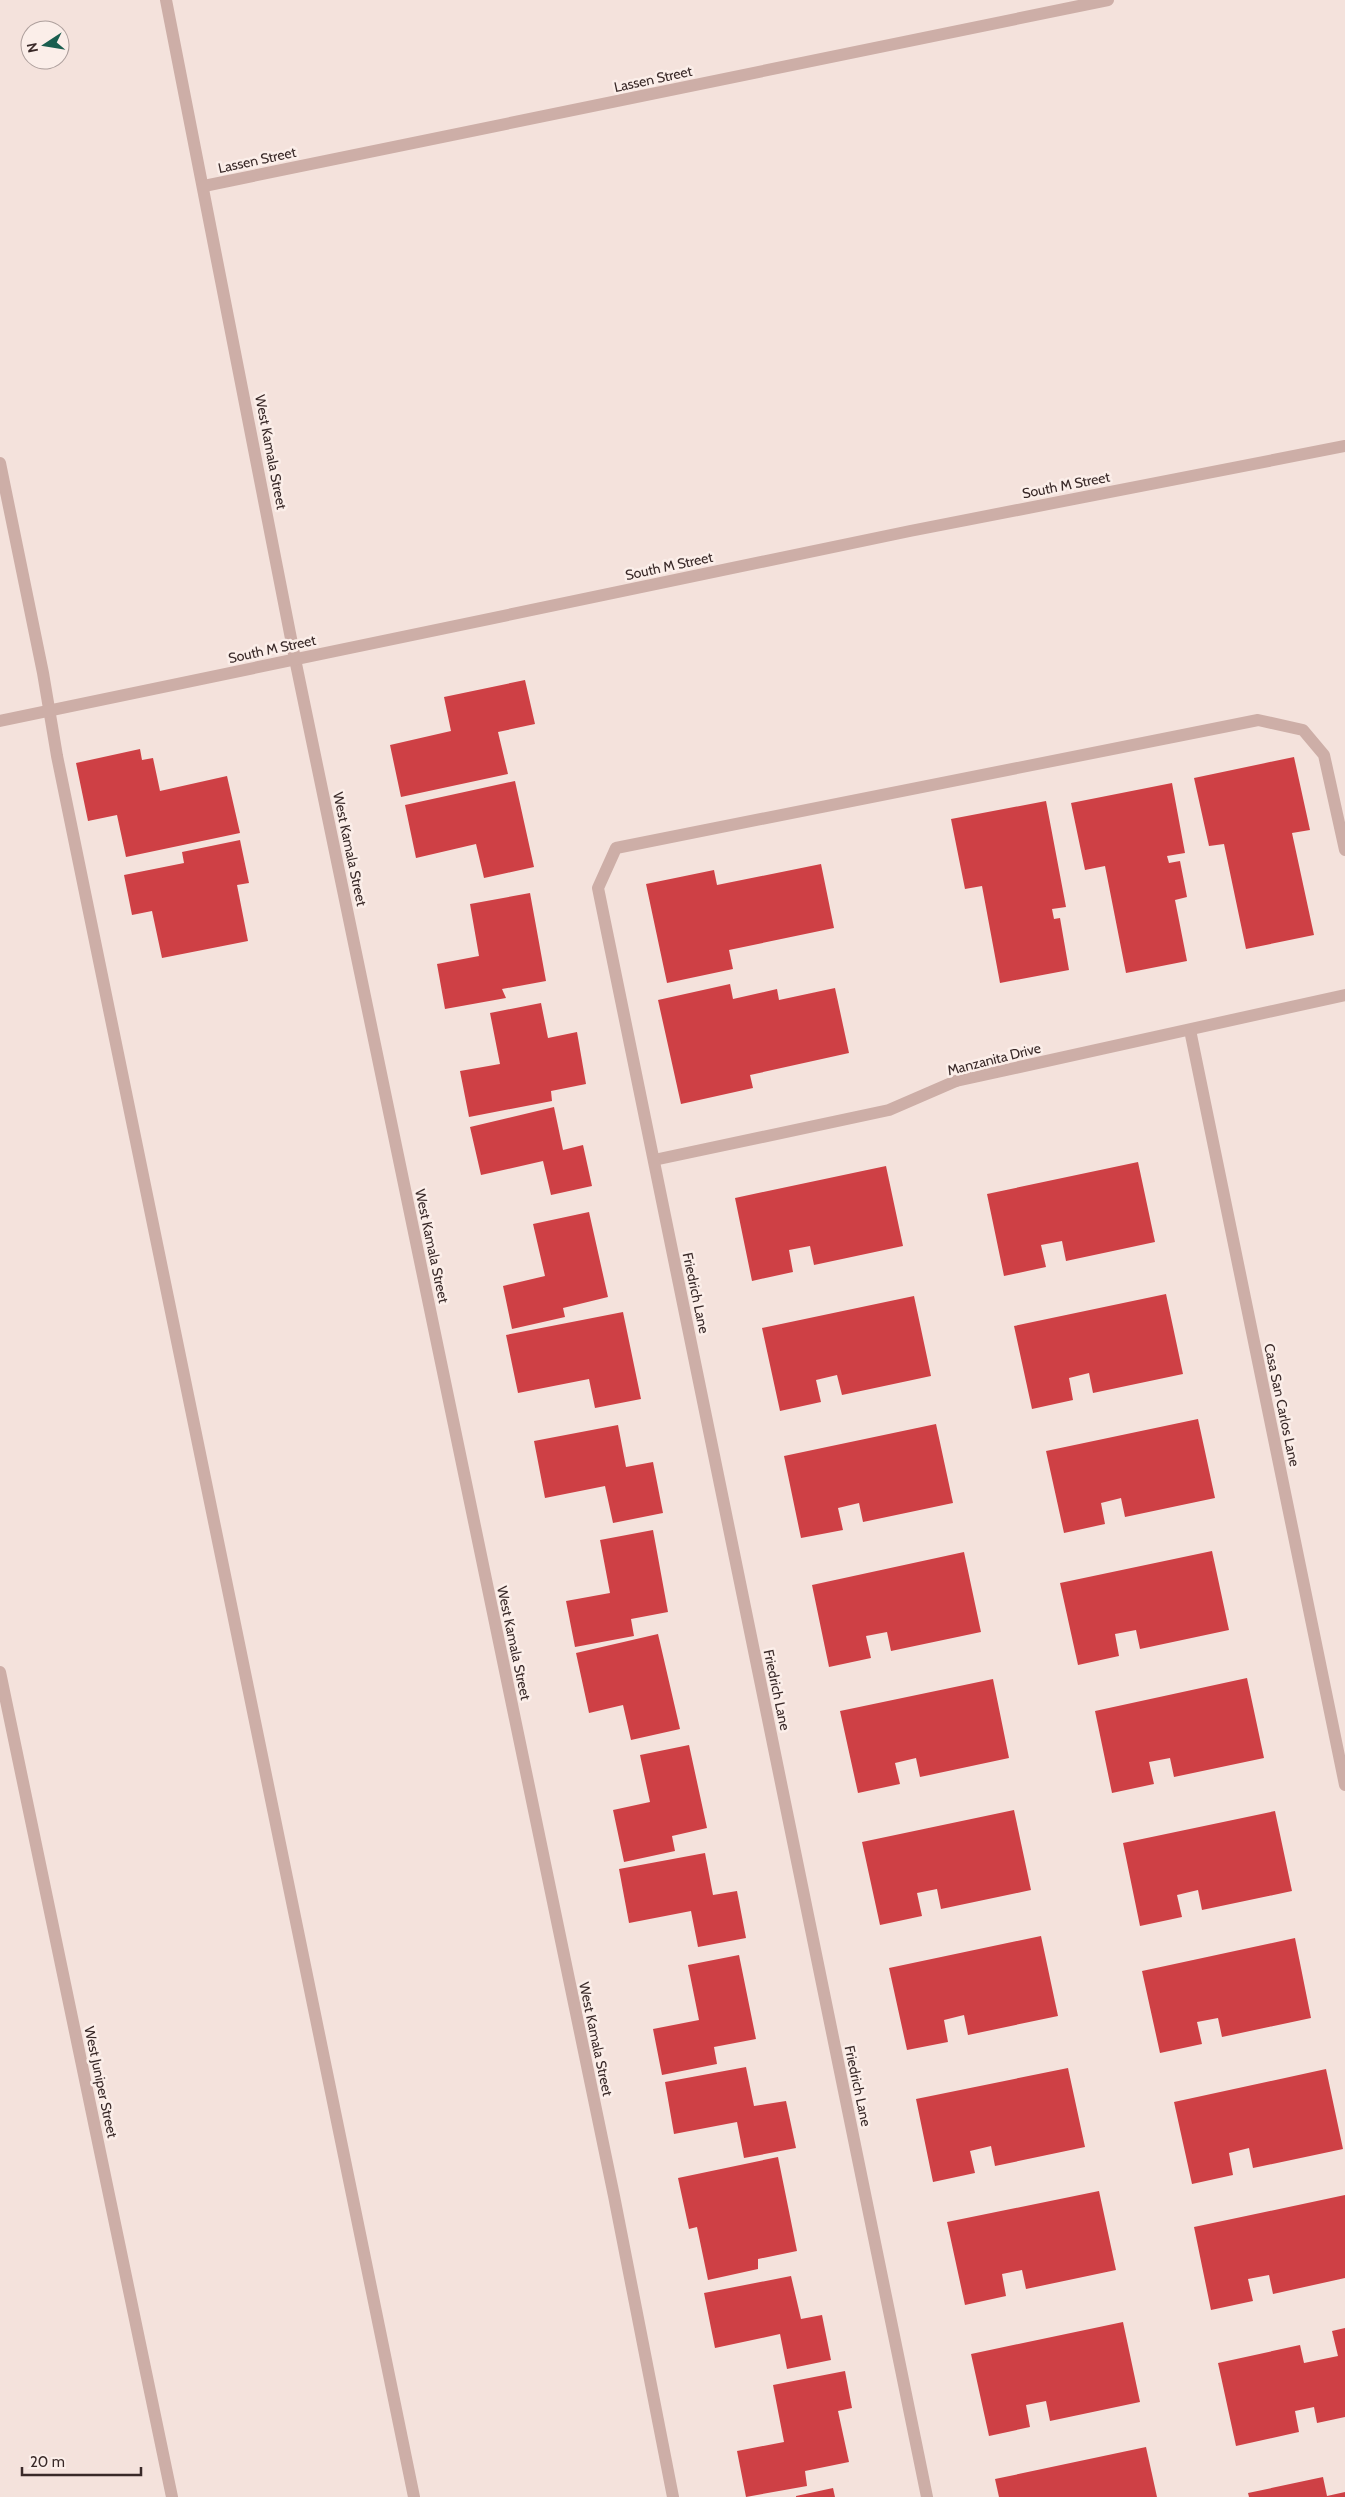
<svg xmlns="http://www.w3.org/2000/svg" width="1345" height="2497" viewBox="0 0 1345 2497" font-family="Cabin,sans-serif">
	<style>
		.building { fill: #ce4045 }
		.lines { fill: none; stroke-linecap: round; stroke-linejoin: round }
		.service { stroke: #cdaea7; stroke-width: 12 }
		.minor { stroke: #cdaea7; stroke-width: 12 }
		.labels { text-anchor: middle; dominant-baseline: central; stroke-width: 5; stroke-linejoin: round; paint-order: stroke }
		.street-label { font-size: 14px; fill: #392928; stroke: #fbeee9 }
	</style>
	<rect width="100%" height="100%" fill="#f4e2dc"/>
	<g class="building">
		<path d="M 525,680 L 535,724 L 498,732 L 508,774 L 401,797 L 390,745 L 451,731 L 444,697 Z"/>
		<path d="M 140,749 L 142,760 L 153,758 L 160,791 L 227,776 L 240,833 L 126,857 L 117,815 L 88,821 L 76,763 Z"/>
		<path d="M 1294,757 L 1310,830 L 1292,833 L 1314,935 L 1246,949 L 1224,844 L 1209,846 L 1194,778 Z"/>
		<path d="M 515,781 L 534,867 L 484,878 L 476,844 L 416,858 L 405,805 Z"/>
		<path d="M 1172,783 L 1185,853 L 1167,856 L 1169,863 L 1180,861 L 1187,897 L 1175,900 L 1187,961 L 1126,973 L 1105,866 L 1085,870 L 1071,803 Z"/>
		<path d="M 1046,801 L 1066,907 L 1052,909 L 1054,919 L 1060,918 L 1069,970 L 1000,983 L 982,886 L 965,889 L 951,819 Z"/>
		<path d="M 240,840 L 249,883 L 237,885 L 248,941 L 162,958 L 152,911 L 132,915 L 124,875 L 184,863 L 182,852 Z"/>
		<path d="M 821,864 L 834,928 L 729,950 L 733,969 L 667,983 L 646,884 L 714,870 L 717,885 Z"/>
		<path d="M 530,893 L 546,981 L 502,989 L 506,998 L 445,1009 L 437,964 L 479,956 L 470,904 Z"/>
		<path d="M 730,984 L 733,999 L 777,989 L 779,1000 L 835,988 L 849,1053 L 750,1075 L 753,1088 L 681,1104 L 658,1000 Z"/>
		<path d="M 541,1003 L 548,1038 L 577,1032 L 586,1084 L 551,1091 L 552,1101 L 469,1117 L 460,1071 L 500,1064 L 490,1013 Z"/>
		<path d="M 554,1107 L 563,1150 L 583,1145 L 592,1186 L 551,1195 L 543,1161 L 481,1175 L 470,1127 Z"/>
		<path d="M 1138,1162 L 1155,1242 L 1066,1261 L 1062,1241 L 1041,1245 L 1046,1267 L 1004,1276 L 987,1194 Z"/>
		<path d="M 886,1166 L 903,1246 L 814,1265 L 810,1246 L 789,1250 L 793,1272 L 752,1281 L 735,1198 Z"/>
		<path d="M 589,1212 L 608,1297 L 563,1308 L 565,1317 L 512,1329 L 503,1286 L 545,1276 L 533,1224 Z"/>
		<path d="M 1166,1294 L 1183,1374 L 1093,1393 L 1089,1373 L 1069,1378 L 1073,1400 L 1032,1409 L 1014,1326 Z"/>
		<path d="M 914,1296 L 931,1376 L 842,1395 L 837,1375 L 816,1380 L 821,1402 L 780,1411 L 762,1328 Z"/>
		<path d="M 623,1312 L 641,1399 L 595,1408 L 589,1379 L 518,1393 L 506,1335 Z"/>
		<path d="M 1198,1419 L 1215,1498 L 1125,1517 L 1121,1498 L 1101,1503 L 1105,1524 L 1064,1533 L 1046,1451 Z"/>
		<path d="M 936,1424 L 953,1503 L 863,1522 L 859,1503 L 838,1508 L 843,1530 L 801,1538 L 784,1456 Z"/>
		<path d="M 618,1425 L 626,1467 L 653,1462 L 663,1513 L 613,1523 L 605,1486 L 545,1498 L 534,1441 Z"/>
		<path d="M 653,1530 L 668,1612 L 631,1619 L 634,1636 L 575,1647 L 566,1601 L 610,1593 L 600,1540 Z"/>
		<path d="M 1212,1551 L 1229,1630 L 1140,1649 L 1136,1630 L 1115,1634 L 1119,1656 L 1078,1665 L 1060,1583 Z"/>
		<path d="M 964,1552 L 981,1632 L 891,1651 L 887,1632 L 866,1636 L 871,1658 L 829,1667 L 812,1585 Z"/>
		<path d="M 658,1634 L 680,1729 L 631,1740 L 623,1705 L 589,1713 L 576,1653 Z"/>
		<path d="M 1247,1678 L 1264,1758 L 1174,1777 L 1170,1758 L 1149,1762 L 1154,1784 L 1112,1793 L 1095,1711 Z"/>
		<path d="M 993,1679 L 1009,1758 L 920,1777 L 916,1758 L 895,1763 L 900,1784 L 858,1793 L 840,1711 Z"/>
		<path d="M 689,1745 L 707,1828 L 672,1836 L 675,1851 L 624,1862 L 613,1810 L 650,1802 L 640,1755 Z"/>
		<path d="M 1014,1810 L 1031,1890 L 941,1909 L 937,1889 L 917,1893 L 922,1916 L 880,1925 L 862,1842 Z"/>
		<path d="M 1275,1811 L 1292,1891 L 1202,1910 L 1198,1890 L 1177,1895 L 1182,1917 L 1140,1926 L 1123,1843 Z"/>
		<path d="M 705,1853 L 713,1895 L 737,1891 L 746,1938 L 698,1947 L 691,1911 L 629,1923 L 619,1869 Z"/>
		<path d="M 1041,1936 L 1058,2016 L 968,2035 L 964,2015 L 944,2020 L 948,2042 L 907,2050 L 889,1968 Z"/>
		<path d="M 1295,1938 L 1311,2018 L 1222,2037 L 1218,2018 L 1197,2022 L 1202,2044 L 1160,2053 L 1142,1971 Z"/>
		<path d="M 739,1955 L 756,2039 L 714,2047 L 717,2064 L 662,2075 L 653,2029 L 699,2020 L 688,1965 Z"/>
		<path d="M 746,2067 L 754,2106 L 786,2101 L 796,2148 L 744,2158 L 737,2122 L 674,2134 L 665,2082 Z"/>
		<path d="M 1068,2068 L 1085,2147 L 995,2166 L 991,2146 L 970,2151 L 975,2173 L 933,2182 L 916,2099 Z"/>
		<path d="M 1326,2069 L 1343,2149 L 1253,2168 L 1249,2148 L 1229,2153 L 1233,2175 L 1192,2184 L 1174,2102 Z"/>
		<path d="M 778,2157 L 797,2251 L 758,2259 L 758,2269 L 708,2280 L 697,2227 L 689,2229 L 678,2178 Z"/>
		<path d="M 1099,2191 L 1116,2270 L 1026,2289 L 1022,2270 L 1002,2274 L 1006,2296 L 965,2305 L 947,2222 Z"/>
		<path d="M 1345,2195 L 1345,2278 L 1273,2294 L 1269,2275 L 1248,2279 L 1253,2301 L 1211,2310 L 1194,2227 Z"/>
		<path d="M 791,2276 L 801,2319 L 822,2315 L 831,2360 L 787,2369 L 780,2334 L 715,2348 L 704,2293 Z"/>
		<path d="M 1123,2322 L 1140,2402 L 1050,2421 L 1046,2401 L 1026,2405 L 1030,2427 L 989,2436 L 971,2354 Z"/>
		<path d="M 1345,2328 L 1345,2417 L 1317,2423 L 1314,2407 L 1295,2411 L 1299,2432 L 1236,2446 L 1218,2363 L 1300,2345 L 1304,2363 L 1338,2356 L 1332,2331 Z"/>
		<path d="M 845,2371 L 852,2408 L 838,2411 L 849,2462 L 805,2471 L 807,2486 L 746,2497 L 737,2451 L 784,2442 L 773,2385 Z"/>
		<path d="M 1146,2447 L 1157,2497 L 999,2497 L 995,2479 Z"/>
		<path d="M 1323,2477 L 1327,2496 L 1345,2492 L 1345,2497 L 1249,2497 L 1248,2493 Z"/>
		<path d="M 833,2488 L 835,2497 L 796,2497 L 796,2496 Z"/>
	</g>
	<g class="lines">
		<g class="service">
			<path d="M 0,463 L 43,673 L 57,756 L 414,2497"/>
			<path d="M 654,1160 L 889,1110 L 956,1081"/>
			<path d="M 927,2497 L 598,888 L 616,848 L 1258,720 L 1303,730 L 1324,755 L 1345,850"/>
		</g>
		<g class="minor">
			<path d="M 166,0 L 295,659 L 614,2196 L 673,2497"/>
			<path d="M 204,186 L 1108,0"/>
			<path d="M 0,721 L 910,531 L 1345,446"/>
			<path d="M 1190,1030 L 1345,1785"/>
			<path d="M 956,1081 L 1345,995"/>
			<path d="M 0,1672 L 172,2497"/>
		</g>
	</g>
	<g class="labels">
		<g class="street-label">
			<text transform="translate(653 79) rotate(-12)">Lassen Street</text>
			<text transform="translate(257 160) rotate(-12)">Lassen Street</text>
			<text transform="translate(271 452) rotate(79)">West Kamala Street</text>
			<text transform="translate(1066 485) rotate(-11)">South M Street</text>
			<text transform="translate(669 566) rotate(-12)">South M Street</text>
			<text transform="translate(272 649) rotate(-12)">South M Street</text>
			<text transform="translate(350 849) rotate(78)">West Kamala Street</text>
			<text transform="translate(994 1059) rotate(-14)">Manzanita Drive</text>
			<text transform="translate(432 1246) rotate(78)">West Kamala Street</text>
			<text transform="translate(696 1293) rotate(78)">Friedrich Lane</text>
			<text transform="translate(1282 1405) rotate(78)">Casa San Carlos Lane</text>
			<text transform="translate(514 1643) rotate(78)">West Kamala Street</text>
			<text transform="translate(777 1690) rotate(78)">Friedrich Lane</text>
			<text transform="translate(596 2039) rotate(78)">West Kamala Street</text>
			<text transform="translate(101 2082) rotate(78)">West Juniper Street</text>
			<text transform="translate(858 2086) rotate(78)">Friedrich Lane</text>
		</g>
	</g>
	<g transform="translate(45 45) rotate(258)"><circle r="24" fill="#fbeee9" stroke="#ad9f9c"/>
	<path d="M0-4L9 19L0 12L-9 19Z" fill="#1a5e4f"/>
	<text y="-8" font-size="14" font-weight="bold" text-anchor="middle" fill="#392928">N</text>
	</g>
	<path d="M22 2467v8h119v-8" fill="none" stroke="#392928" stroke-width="2.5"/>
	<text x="30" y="2467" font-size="15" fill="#392928" stroke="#fbeee9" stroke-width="4" paint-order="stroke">20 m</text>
</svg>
